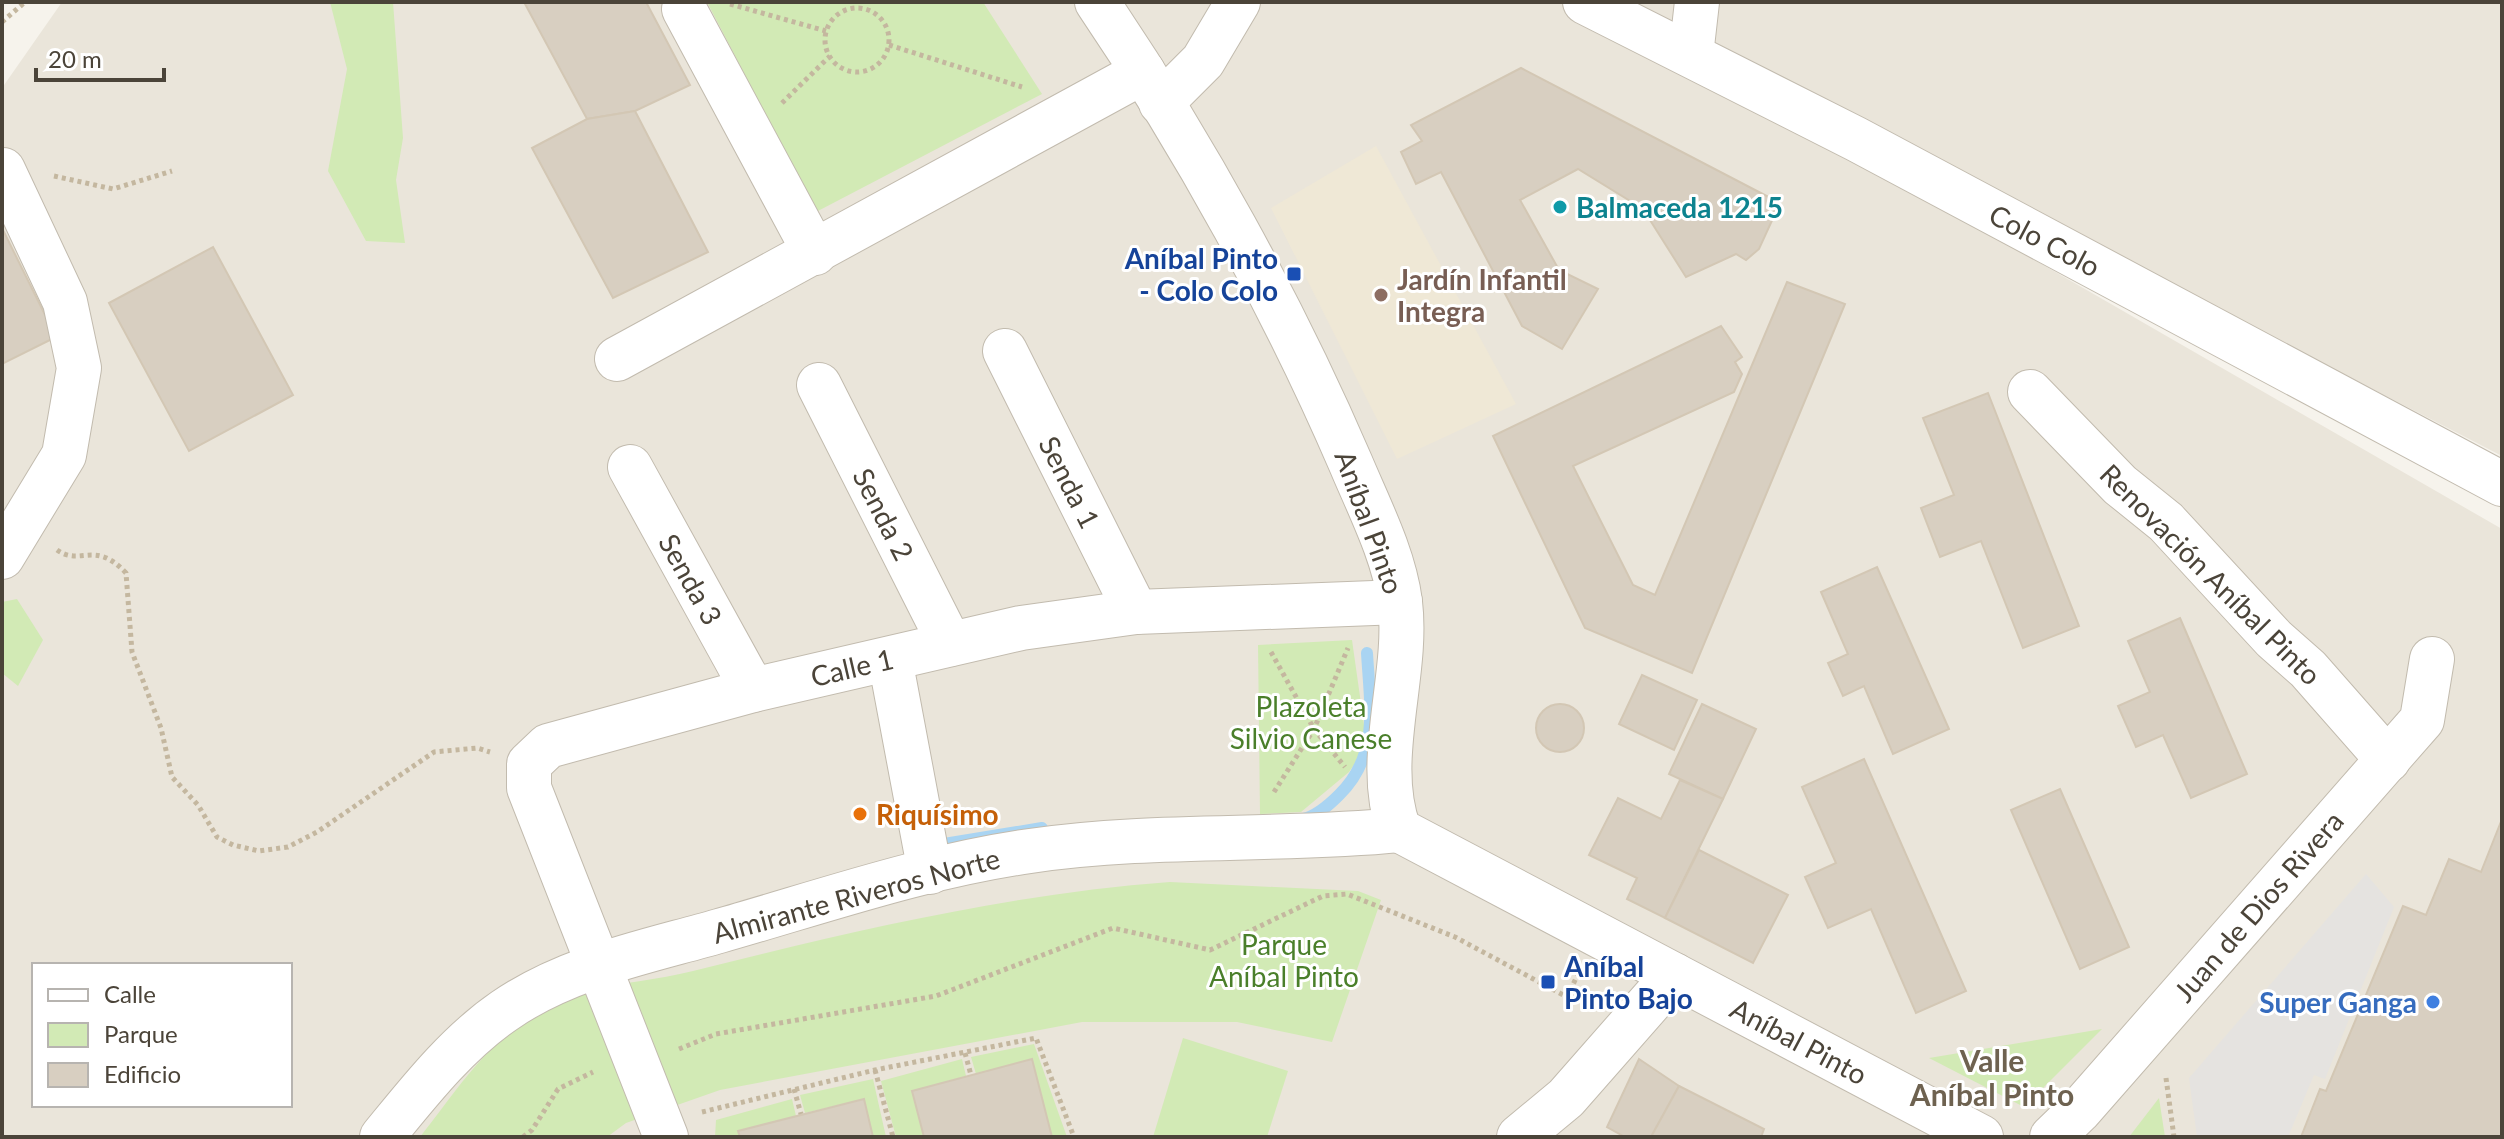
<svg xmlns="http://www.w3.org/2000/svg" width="2504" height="1139" viewBox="0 0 2504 1139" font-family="Lato,sans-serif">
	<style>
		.residential { fill: #eae5da; fill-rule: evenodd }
		.education { fill: #efe8d6 }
		.green { fill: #d2eab5 }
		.parking { fill: #e5e3e0 }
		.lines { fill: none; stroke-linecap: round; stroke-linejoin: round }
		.stream { stroke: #a9d4f2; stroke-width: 12 }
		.building { fill: #d8cfc1; stroke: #d3c7b4; stroke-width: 2 }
		.minor-casing { stroke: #c2bbae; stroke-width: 46 }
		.path { stroke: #c4b79f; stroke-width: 5; stroke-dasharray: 4 4; stroke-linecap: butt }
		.minor { stroke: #fff; stroke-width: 44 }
		.culture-dot { fill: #0f9aa8; stroke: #fff; stroke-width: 3 }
		.transit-dot { fill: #1a4fb4; stroke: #fff; stroke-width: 3 }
		.education-dot { fill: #8d6e63; stroke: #fff; stroke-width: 3 }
		.food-dot { fill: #e8710a; stroke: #fff; stroke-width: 3 }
		.shop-dot { fill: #3f7fe0; stroke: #fff; stroke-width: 3 }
		.labels { text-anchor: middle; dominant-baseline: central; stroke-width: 6; stroke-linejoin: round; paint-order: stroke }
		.culture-label { font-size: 28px; font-weight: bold; fill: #0d838f; stroke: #fff; text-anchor: start }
		.street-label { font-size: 28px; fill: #4b4439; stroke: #fff }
		.transit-label { font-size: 28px; font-weight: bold; fill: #164399; stroke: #fff; text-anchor: end }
		.education-label { font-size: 28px; font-weight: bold; fill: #785e54; stroke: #fff; text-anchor: start }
		.park-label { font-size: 28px; fill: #4a7f2a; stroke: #fff }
		.food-label { font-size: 28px; font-weight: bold; fill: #c56008; stroke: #fff; text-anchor: start }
		.shop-label { font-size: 28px; font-weight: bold; fill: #366cbe; stroke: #fff; text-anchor: end }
		.neighbourhood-label { font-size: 30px; font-weight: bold; fill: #6e6250; stroke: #fff }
	</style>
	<rect width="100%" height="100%" fill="#f6f3ec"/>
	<g class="residential">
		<path d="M 62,2 L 1586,2 L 2502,529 L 2502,1137 L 2,1137 L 2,88 ZM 34,965 L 290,965 L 290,1105 L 34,1105 Z"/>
		<path d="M 1624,2 L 2502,2 L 2502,456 Z"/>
	</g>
	<path class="education" d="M 1376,146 L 1516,404 L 1397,459 L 1271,208 Z"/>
	<g class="green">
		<path d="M 330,2 L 393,2 L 403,138 L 396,180 L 405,243 L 366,241 L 328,171 L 347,69 Z"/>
		<path d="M 707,2 L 983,2 L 1042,94 L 816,212 Z"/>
		<path d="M 17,599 L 43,640 L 18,686 L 2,673 L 2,602 Z"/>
		<path d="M 1352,640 L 1367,746 L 1349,772 L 1301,812 L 1260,814 L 1258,645 Z"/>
		<path d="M 1170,882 L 1358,891 L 1381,900 L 1332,1042 L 1237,1022 L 1082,1022 L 720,1090 L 626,1123 L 607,1137 L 420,1137 C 452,1097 485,1044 531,1018 C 547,1009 568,998 586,992 C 620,982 658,980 693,971 C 849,932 1008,894 1170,882 Z"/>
		<path d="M 2102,1029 L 2024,1107 L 1929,1058 Z"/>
		<path d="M 1183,1038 L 1288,1071 L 1267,1137 L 1153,1137 Z"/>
		<path d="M 1034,1044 L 1067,1137 L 1052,1137 L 1032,1059 L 976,1074 L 971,1057 Z"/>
		<path d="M 962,1059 L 966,1076 L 912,1091 L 924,1137 L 896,1137 L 881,1081 Z"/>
		<path d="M 873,1079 L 886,1137 L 873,1137 L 864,1099 L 805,1113 L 800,1095 Z"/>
		<path d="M 2159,1098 L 2165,1137 L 2129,1137 Z"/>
		<path d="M 792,1099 L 796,1116 L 739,1131 L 740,1137 L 715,1137 L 716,1120 Z"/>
	</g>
	<path class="parking" d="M 2366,874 L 2394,907 L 2325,1079 L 2314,1075 L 2288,1137 L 2197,1137 L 2189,1078 Z"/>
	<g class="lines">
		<g class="stream">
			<path d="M 1303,819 C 1317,816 1329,805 1339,795 C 1380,755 1370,706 1367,653"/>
			<path d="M 938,845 L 1042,828"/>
		</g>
	</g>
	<g class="building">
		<path d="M 524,2 L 646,2 L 690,85 L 635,111 L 587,119 Z"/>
		<path d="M 1521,68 L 1780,203 L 1759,249 L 1746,260 L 1736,254 L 1686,277 L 1643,209 L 1578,169 L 1520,200 L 1559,270 L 1598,289 L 1562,349 L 1522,326 L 1441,172 L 1416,184 L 1401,152 L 1422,141 L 1411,125 Z"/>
		<path d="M 635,111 L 708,252 L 613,298 L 532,148 L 587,119 Z"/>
		<path d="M 2,228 L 56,337 L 2,364 Z"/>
		<path d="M 213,247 L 293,395 L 189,451 L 109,303 Z"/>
		<path d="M 1787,282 L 1845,304 L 1692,673 L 1585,628 L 1493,436 L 1721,326 L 1742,357 L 1735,362 L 1742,374 L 1734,392 L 1573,466 L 1633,585 L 1655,595 Z"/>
		<path d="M 1988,393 L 2079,626 L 2023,648 L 1981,541 L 1940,557 L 1921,508 L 1954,495 L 1923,418 Z"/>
		<path d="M 1877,567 L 1949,729 L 1893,754 L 1864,686 L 1843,696 L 1828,663 L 1848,654 L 1821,592 Z"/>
		<path d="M 2180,618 L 2247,774 L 2191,798 L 2163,735 L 2136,747 L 2118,706 L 2150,692 L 2128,641 Z"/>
		<path d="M 1642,675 L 1697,700 L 1674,750 L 1619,724 Z"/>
		<path d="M 1702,704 L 1756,729 L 1723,799 L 1669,774 Z"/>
		<circle cx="1560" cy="728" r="24"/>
		<path d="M 1864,759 L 1966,991 L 1916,1013 L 1871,909 L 1828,928 L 1805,877 L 1836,863 L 1802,787 Z"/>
		<path d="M 1680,780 L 1723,799 L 1665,918 L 1627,899 L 1637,878 L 1589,855 L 1618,798 L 1661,819 Z"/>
		<path d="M 2060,789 L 2129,947 L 2080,969 L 2011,810 Z"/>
		<path d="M 2502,819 L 2502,1137 L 2301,1137 L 2320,1089 L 2326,1091 L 2403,906 L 2426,915 L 2449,859 L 2481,872 Z"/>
		<path d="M 1699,850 L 1788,895 L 1753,963 L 1665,918 Z"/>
		<path d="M 1032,1059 L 1052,1137 L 924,1137 L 912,1091 Z"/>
		<path d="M 1639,1059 L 1679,1086 L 1651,1137 L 1625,1137 L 1607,1127 Z"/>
		<path d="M 1679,1086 L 1764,1129 L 1761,1137 L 1651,1137 Z"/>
		<path d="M 864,1099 L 873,1137 L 740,1137 L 738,1131 Z"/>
	</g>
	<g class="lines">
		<defs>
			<g id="minor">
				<path d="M 1097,2 C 1194,145 1283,306 1351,464 C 1369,507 1394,555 1400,602 C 1409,675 1373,760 1399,830 L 1981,1137"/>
				<path d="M 1585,2 L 1856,139 L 2502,484"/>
				<path d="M 684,9 L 815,253"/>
				<path d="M 1691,55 L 1697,2"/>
				<path d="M 1161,103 L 1203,61 L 1238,2"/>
				<path d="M 1005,351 L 1136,612"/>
				<path d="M 617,359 L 1143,72"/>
				<path d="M 819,385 L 950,644"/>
				<path d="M 2030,392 L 2120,485 L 2166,522 L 2274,639 L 2308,669 L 2388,760"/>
				<path d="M 630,467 L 753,690"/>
				<path d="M 2,557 L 64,455 L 79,368 L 65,302 L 3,170"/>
				<path d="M 890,659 L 930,872"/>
				<path d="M 382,1137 C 418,1093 456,1044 504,1011 C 567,967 646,952 719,931 C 821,902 924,866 1030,851 C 1152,833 1276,842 1399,830"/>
				<path d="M 666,1137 L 529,788 L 529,764 L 548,746 L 753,690 L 1021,628 L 1136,612 L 1400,602"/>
				<path d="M 1519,1137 L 1566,1098 L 1674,975"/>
				<path d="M 2052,1137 L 2079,1111 L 2422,720 L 2432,659"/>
			</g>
		</defs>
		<use href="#minor" class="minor-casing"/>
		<g class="path">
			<path d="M 730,4 L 826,31"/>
			<circle cx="857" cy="40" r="32"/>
			<path d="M 2,22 L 25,2"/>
			<path d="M 889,45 L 1022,87"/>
			<path d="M 782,103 L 830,56"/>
			<path d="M 54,176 L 113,189 L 172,171"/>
			<path d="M 57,550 C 81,567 94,539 126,573 L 132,652 L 161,728 L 172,777 L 198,805 L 217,837 L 233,845 L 259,851 L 288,847 L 317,832 L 434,752 L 477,748 L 490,752"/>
			<path d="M 1271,652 L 1314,729 L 1345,767"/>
			<path d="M 1274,792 L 1314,729 L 1348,648"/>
			<path d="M 679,1049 L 716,1034 L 936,996 L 1113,928 L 1210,950 L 1323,896 L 1347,894 L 1455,937 L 1567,997 L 1578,974"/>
			<path d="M 965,1053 L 971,1075"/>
			<path d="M 875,1070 L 893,1137"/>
			<path d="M 2166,1078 L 2174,1137"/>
			<path d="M 794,1089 L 801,1114"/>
			<path d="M 702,1112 L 875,1070 L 1036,1038 L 1074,1137"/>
			<path d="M 523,1137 L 532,1130 L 558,1089 L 593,1072"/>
		</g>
		<use href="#minor" class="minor"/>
	</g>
	<circle class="culture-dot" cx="1560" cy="207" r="8"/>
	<g class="transit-dot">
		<rect x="1286" y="266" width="16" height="16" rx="4"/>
		<rect x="1540" y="974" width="16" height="16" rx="4"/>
	</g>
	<circle class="education-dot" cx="1381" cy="295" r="8"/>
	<circle class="food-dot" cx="860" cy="814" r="8"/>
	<circle class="shop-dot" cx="2433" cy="1002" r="8"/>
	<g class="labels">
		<g class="culture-label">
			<text x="1576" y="207">Balmaceda 1215</text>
		</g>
		<g class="street-label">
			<text transform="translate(2045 240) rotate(28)">Colo Colo</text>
			<text transform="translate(1070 482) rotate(63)">Senda 1</text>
			<text transform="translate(884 514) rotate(63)">Senda 2</text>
			<text transform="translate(1370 522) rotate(70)">Aníbal Pinto</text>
			<text transform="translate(2211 574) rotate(45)">Renovación Aníbal Pinto</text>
			<text transform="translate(691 579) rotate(61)">Senda 3</text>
			<text transform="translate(852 667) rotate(-13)">Calle 1</text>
			<text transform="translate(856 895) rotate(-15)">Almirante Riveros Norte</text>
			<text transform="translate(2258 906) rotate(-49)">Juan de Dios Rivera</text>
			<text transform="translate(1799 1041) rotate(28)">Aníbal Pinto</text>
		</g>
		<g class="transit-label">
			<text x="1278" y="258">Aníbal Pinto<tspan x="1278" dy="32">- Colo Colo</tspan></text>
			<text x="1564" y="966" text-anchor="start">Aníbal<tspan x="1564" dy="32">Pinto Bajo</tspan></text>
		</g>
		<g class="education-label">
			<text x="1397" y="279">Jardín Infantil<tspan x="1397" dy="32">Integra</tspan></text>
		</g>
		<g class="park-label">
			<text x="1311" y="706">Plazoleta<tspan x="1311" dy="32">Silvio Canese</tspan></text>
			<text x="1284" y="944">Parque<tspan x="1284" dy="32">Aníbal Pinto</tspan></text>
		</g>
		<g class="food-label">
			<text x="876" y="814">Riquísimo</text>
		</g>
		<g class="shop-label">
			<text x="2417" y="1002">Super Ganga</text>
		</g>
		<g class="neighbourhood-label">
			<text x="1992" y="1060">Valle<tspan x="1992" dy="34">Aníbal Pinto</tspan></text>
		</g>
	</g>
	<rect width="2504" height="1139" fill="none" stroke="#4b4439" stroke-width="8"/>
	<rect x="32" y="963" width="260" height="144" fill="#ffffff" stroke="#b7b4b0" stroke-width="2"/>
	<rect x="48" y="989" width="40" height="12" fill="#ffffff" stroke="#b7b4b0" stroke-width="2"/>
	<text x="104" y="1003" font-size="24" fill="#4b4439">Calle</text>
	<rect x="48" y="1023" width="40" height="24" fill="#d2eab5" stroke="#b7b4b0" stroke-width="2"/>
	<text x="104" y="1043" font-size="24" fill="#4b4439">Parque</text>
	<rect x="48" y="1063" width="40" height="24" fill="#d8cfc1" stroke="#b7b4b0" stroke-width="2"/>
	<text x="104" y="1083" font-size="24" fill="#4b4439">Edificio</text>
	<path d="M36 68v12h128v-12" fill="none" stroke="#4b4439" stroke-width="4"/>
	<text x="48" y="68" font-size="24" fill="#4b4439" stroke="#ffffff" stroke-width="6" paint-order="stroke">20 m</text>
</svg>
